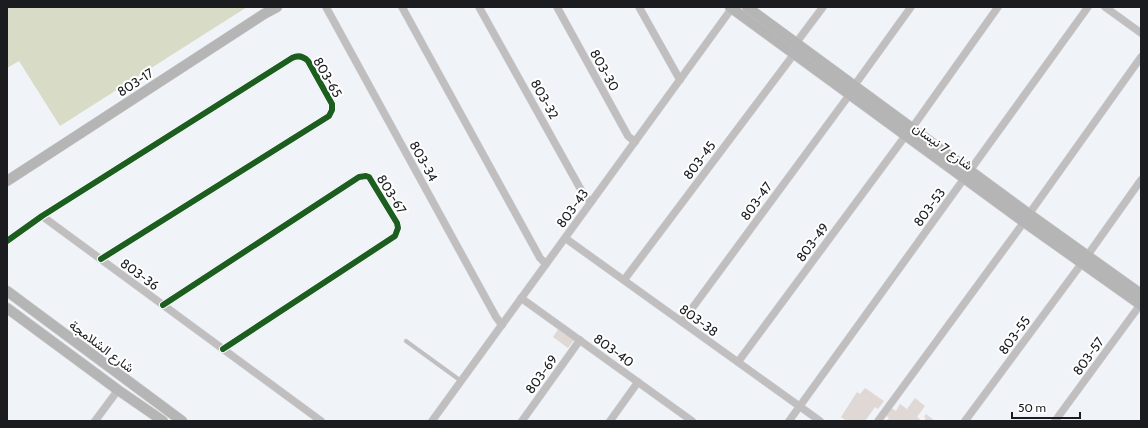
<svg xmlns="http://www.w3.org/2000/svg" width="1148" height="428" viewBox="0 0 1148 428" font-family="Cabin,Vazirmatn,sans-serif">
	<style>
		.green { fill: #d8dbc6 }
		.building { fill: #e0d8d5 }
		.lines { fill: none; stroke-linecap: round; stroke-linejoin: round }
		.lane-casing { stroke: #cfd1d4; stroke-width: 4.5 }
		.street-casing { stroke: #cfd1d4; stroke-width: 8 }
		.secondary-casing { stroke: #cfd1d4; stroke-width: 11 }
		.lane { stroke: #c0bebf; stroke-width: 3.5 }
		.street { stroke: #c0bebf; stroke-width: 7 }
		.secondary { stroke: #b6b5b5; stroke-width: 10 }
		.cycleway-casing { stroke: #fff; stroke-width: 8 }
		.cycleway { stroke: #1b5e20; stroke-width: 6 }
		.labels { text-anchor: middle; dominant-baseline: central; stroke-width: 4; stroke-linejoin: round; paint-order: stroke }
		.street-label { font-size: 13px; fill: #1a1c1f; stroke: #fff }
	</style>
	<rect width="100%" height="100%" fill="#f0f3f8"/>
	<path class="green" d="M 7,7 L 247,7 L 60,126 L 19,61 L 7,68 Z"/>
	<g class="building">
		<path d="M 559,328 L 575,339 L 568,348 L 553,337 Z"/>
		<path d="M 865,388 L 884,401 L 878,409 L 875,407 L 865,421 L 847,421 L 841,417 L 857,392 L 860,394 Z"/>
		<path d="M 915,398 L 925,406 L 917,417 L 922,421 L 886,421 L 889,418 L 885,415 L 891,408 L 896,411 L 900,404 L 907,409 Z"/>
		<path d="M 926,414 L 935,421 L 923,421 L 926,418 L 924,417 Z"/>
	</g>
	<g class="lines">
		<defs>
			<path id="lane" d="M 406,341 L 461,381"/>
			<g id="street">
				<path d="M 326,7 L 496,317 L 502,325"/>
				<path d="M 402,7 L 540,258 L 546,264"/>
				<path d="M 479,7 L 585,197 L 591,202"/>
				<path d="M 557,7 L 628,136 L 635,142"/>
				<path d="M 639,7 L 680,80"/>
				<path d="M 1105,7 L 1141,33"/>
				<path d="M 796,43 L 823,7"/>
				<path d="M 854,86 L 911,7"/>
				<path d="M 912,128 L 998,7"/>
				<path d="M 1029,214 L 1141,57"/>
				<path d="M 42,216 L 321,421"/>
				<path d="M 565,238 L 820,421"/>
				<path d="M 7,241 L 42,216 L 292,58 C 298,55 303,56 308,61 L 332,104 L 332,110 L 329,116 L 101,259"/>
				<path d="M 1087,256 L 1141,180"/>
				<path d="M 624,280 L 794,54"/>
				<path d="M 521,298 L 692,421"/>
				<path d="M 163,305 L 359,177 L 366,176 L 369,177 L 397,223 L 398,228 L 395,236 L 223,349"/>
				<path d="M 682,322 L 850,94"/>
				<path d="M 738,362 L 906,135"/>
				<path d="M 95,421 L 118,390"/>
				<path d="M 432,421 L 732,8"/>
				<path d="M 522,421 L 580,340"/>
				<path d="M 610,421 L 638,382"/>
				<path d="M 789,421 L 1088,7"/>
				<path d="M 878,421 L 1024,222"/>
				<path d="M 965,421 L 1082,263"/>
				<path d="M 1055,421 L 1140,305"/>
			</g>
			<g id="secondary">
				<path d="M 730,7 L 1024,222 L 1141,305"/>
				<path d="M 747,7 L 1029,214 L 1141,294"/>
				<path d="M 7,181 L 264,14 L 277,7"/>
				<path d="M 7,291 L 182,421"/>
				<path d="M 7,308 L 118,390 L 163,421"/>
			</g>
		</defs>
		<use href="#lane" class="lane-casing"/>
		<use href="#street" class="street-casing"/>
		<use href="#secondary" class="secondary-casing"/>
		<use href="#lane" class="lane"/>
		<use href="#street" class="street"/>
		<use href="#secondary" class="secondary"/>
		<defs>
			<g id="cycleway">
				<path d="M 7,241 L 42,216 L 292,58 C 298,55 303,56 308,61 L 332,104 L 332,110 L 329,116 L 101,259"/>
				<path d="M 163,305 L 359,177 L 366,176 L 369,177 L 397,223 L 398,228 L 395,236 L 223,349"/>
			</g>
		</defs>
		<use href="#cycleway" class="cycleway-casing"/>
		<use href="#cycleway" class="cycleway"/>
	</g>
	<g class="labels">
		<g class="street-label">
			<text transform="translate(605 70) rotate(61)">803-30</text>
			<text transform="translate(328 77) rotate(60)">803-65</text>
			<text transform="translate(135 82) rotate(-33)">803-17</text>
			<text transform="translate(545 99) rotate(61)">803-32</text>
			<text transform="translate(943 146) rotate(36)">شارع 7 نيسان</text>
			<text transform="translate(699 160) rotate(-53)">803-45</text>
			<text transform="translate(424 161) rotate(61)">803-34</text>
			<text transform="translate(392 194) rotate(58)">803-67</text>
			<text transform="translate(756 201) rotate(-54)">803-47</text>
			<text transform="translate(929 207) rotate(-54)">803-53</text>
			<text transform="translate(572 208) rotate(-54)">803-43</text>
			<text transform="translate(812 242) rotate(-53)">803-49</text>
			<text transform="translate(140 274) rotate(36)">803-36</text>
			<text transform="translate(699 320) rotate(36)">803-38</text>
			<text transform="translate(1014 335) rotate(-54)">803-55</text>
			<text transform="translate(102 346) rotate(37)">شارع الشلامجة</text>
			<text transform="translate(614 350) rotate(36)">803-40</text>
			<text transform="translate(1088 356) rotate(-54)">803-57</text>
			<text transform="translate(541 374) rotate(-54)">803-69</text>
		</g>
	</g>
	<rect width="1148" height="428" fill="none" stroke="#1a1c1f" stroke-width="16"/>
	<path d="M1012 412v6h68v-6" fill="none" stroke="#1a1c1f" stroke-width="2"/>
	<text x="1018" y="412" font-size="12" fill="#1a1c1f" stroke="#ffffff" stroke-width="3" paint-order="stroke">50 m</text>
</svg>
